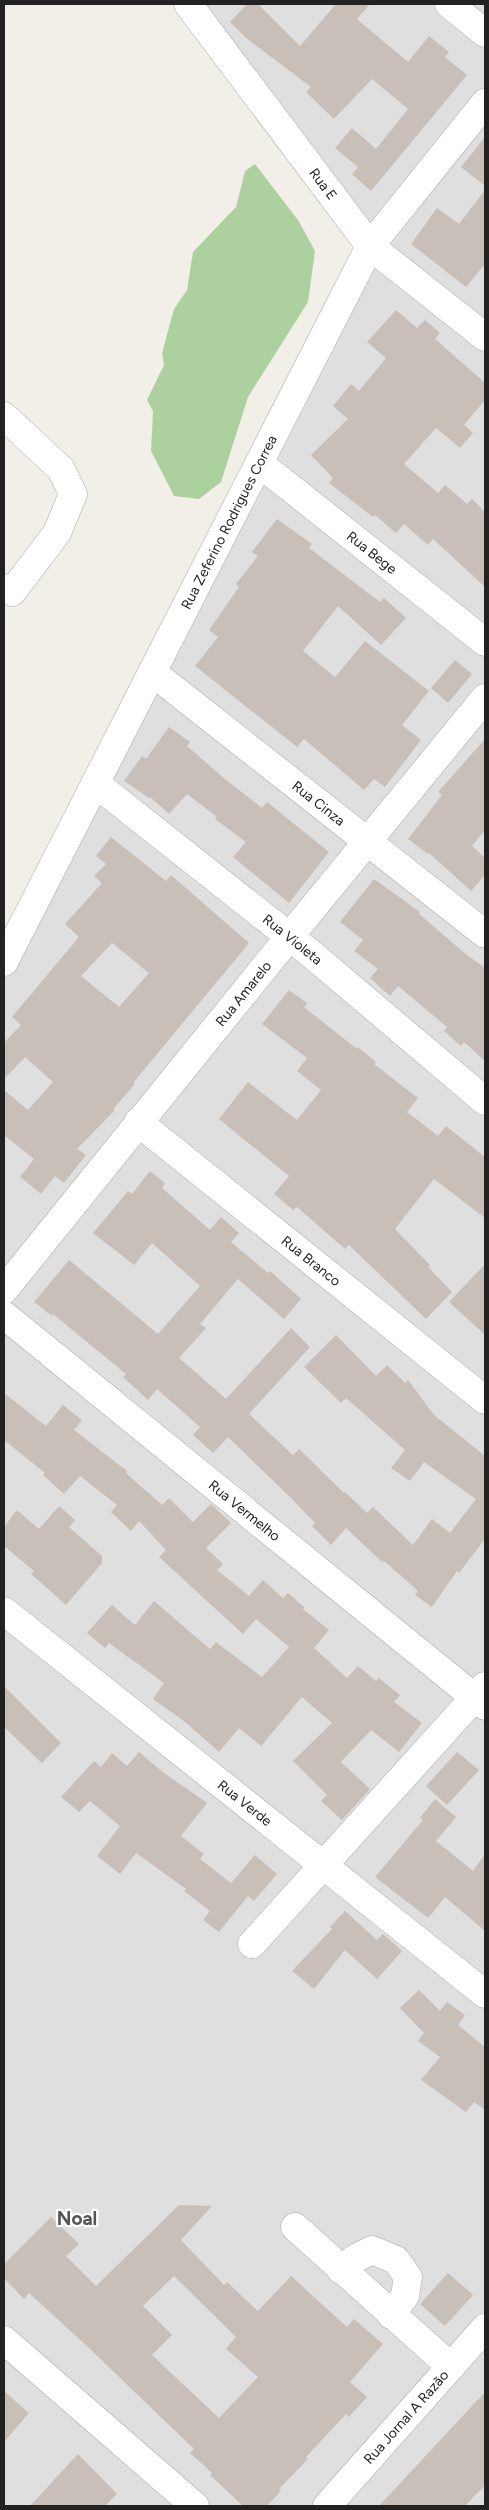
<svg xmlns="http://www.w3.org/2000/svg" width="489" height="2510" viewBox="0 0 489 2510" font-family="Figtree,sans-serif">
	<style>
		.residential { fill: #e0dfdf }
		.forest { fill: #add19e }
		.building { fill: #c7bfb8; fill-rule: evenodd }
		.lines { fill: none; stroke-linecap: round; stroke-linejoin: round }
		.minor-casing { stroke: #a9a9a9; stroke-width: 29 }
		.minor { stroke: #fff; stroke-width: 28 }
		.labels { text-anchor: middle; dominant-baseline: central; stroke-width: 4.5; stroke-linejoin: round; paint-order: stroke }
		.street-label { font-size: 14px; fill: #222; stroke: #fff }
		.district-label { font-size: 19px; font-weight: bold; fill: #555; stroke: #fff }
	</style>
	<rect width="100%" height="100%" fill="#f2efe9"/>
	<path class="residential" d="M 188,4 L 485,4 L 485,2506 L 4,2506 L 4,962 L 370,246 Z"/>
	<path class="forest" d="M 255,164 L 298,220 L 315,251 L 308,302 L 248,397 L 221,482 L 199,499 L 174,496 L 151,451 L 153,411 L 147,400 L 164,365 L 162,353 L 174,309 L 187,290 L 193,252 L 236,207 L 245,171 Z"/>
	<g class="building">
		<path d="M 247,4 L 258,4 L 300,46 L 336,4 L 370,4 L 357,19 L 408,62 L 429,36 L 449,52 L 445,57 L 467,75 L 371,191 L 352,174 L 358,167 L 335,148 L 352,128 L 376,149 L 408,109 L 372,79 L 334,119 L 306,92 L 311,87 L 246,38 L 230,22 Z"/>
		<path d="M 485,137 L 485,186 L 461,167 Z"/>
		<path d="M 485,190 L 485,264 L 466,287 L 411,244 L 437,208 L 459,224 Z"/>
		<path d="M 396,310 L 417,328 L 425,320 L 440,333 L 435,339 L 485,383 L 485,400 L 464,425 L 473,433 L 460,448 L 436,428 L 404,464 L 438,493 L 445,485 L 467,504 L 472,499 L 485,512 L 485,587 L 433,539 L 428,545 L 404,524 L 396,533 L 375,515 L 373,517 L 329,483 L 333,478 L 311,455 L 348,419 L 333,406 L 351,384 L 359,391 L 386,358 L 367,342 Z"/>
		<path d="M 277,519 L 312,544 L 309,548 L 380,602 L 384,598 L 406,618 L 381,645 L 338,606 L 303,651 L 335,677 L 365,641 L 429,691 L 402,725 L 421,740 L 385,787 L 374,779 L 364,790 L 304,739 L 297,747 L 195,666 L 218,637 L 209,630 L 239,587 L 236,584 L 258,556 L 252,552 Z"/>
		<path d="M 455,660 L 472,674 L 448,703 L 431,688 Z"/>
		<path d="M 169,727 L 190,742 L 187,746 L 225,779 L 262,808 L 267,802 L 329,852 L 289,903 L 233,857 L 246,842 L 215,819 L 217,817 L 187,794 L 169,814 L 150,797 L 149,798 L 124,781 L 142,756 L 146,759 Z"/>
		<path d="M 485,739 L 485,830 L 472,846 L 485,858 L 485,875 L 471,891 L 429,853 L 428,854 L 408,839 L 442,795 L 438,792 Z"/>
		<path d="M 111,837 L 166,881 L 171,875 L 249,943 L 133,1083 L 135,1084 L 113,1109 L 115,1110 L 77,1149 L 86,1155 L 64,1183 L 55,1176 L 41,1194 L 20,1177 L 34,1159 L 4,1135 L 4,1090 L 28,1110 L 53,1082 L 25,1057 L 4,1079 L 4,1043 L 21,1025 L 12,1017 L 79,937 L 65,924 L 102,883 L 94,876 L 106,864 L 96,856 ZM 112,943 L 149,973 L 119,1007 L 81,976 Z"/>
		<path d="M 374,879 L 420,912 L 419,914 L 467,955 L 485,968 L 485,1061 L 464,1042 L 461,1046 L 444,1031 L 447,1027 L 398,986 L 390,996 L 370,978 L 378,969 L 354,951 L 363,940 L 340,922 Z"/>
		<path d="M 289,990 L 307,1003 L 304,1007 L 357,1049 L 358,1047 L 376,1062 L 374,1064 L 418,1098 L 407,1112 L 438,1136 L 446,1126 L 485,1157 L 485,1218 L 434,1179 L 395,1229 L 430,1265 L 428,1267 L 452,1292 L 426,1319 L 349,1245 L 345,1249 L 297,1207 L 293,1210 L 274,1194 L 289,1176 L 219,1119 L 248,1082 L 297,1120 L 321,1090 L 297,1071 L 307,1058 L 262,1024 Z"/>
		<path d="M 150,1171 L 165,1183 L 162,1188 L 210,1230 L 221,1217 L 239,1233 L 231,1242 L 268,1273 L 270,1271 L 301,1299 L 284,1319 L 238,1279 L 200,1324 L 206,1328 L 179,1358 L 226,1399 L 291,1328 L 310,1347 L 249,1414 L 293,1455 L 299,1449 L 344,1493 L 345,1492 L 367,1513 L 373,1507 L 413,1545 L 432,1519 L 450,1533 L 476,1499 L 424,1462 L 410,1481 L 391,1468 L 405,1450 L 346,1398 L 341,1403 L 304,1367 L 336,1335 L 376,1376 L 387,1365 L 405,1383 L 408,1380 L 434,1415 L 485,1456 L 485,1539 L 459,1573 L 457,1571 L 432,1607 L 415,1595 L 418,1591 L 384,1561 L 382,1562 L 346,1528 L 331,1545 L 312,1526 L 315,1523 L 293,1500 L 228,1437 L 213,1453 L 193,1435 L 200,1427 L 157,1389 L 148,1400 L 123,1377 L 126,1374 L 53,1314 L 52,1316 L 34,1302 L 69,1260 L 158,1334 L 200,1286 L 152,1243 L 134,1265 L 93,1233 L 128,1191 L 132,1194 Z"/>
		<path d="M 485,1264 L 485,1335 L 449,1302 Z"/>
		<path d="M 4,1393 L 46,1426 L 63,1405 L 82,1420 L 74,1430 L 127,1471 L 126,1473 L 162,1505 L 169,1498 L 193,1522 L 211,1504 L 231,1523 L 206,1548 L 223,1564 L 217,1570 L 249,1596 L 263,1580 L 283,1598 L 288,1593 L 304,1607 L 303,1609 L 329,1630 L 314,1648 L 347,1678 L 358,1666 L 376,1681 L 379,1678 L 400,1695 L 394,1702 L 422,1723 L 399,1752 L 371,1730 L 341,1762 L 370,1789 L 342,1820 L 321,1801 L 327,1795 L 293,1761 L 332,1723 L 302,1697 L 261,1746 L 239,1728 L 219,1752 L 184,1721 L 153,1699 L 164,1683 L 109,1643 L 105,1648 L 87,1633 L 112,1605 L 135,1625 L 154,1601 L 210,1649 L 216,1642 L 262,1677 L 289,1647 L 256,1619 L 243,1634 L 159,1557 L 166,1550 L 139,1521 L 131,1531 L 111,1512 L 117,1505 L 80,1476 L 64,1494 L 43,1475 L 45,1473 L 4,1440 Z"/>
		<path d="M 59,1506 L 75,1520 L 69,1527 L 102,1556 L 102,1563 L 66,1605 L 31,1574 L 34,1571 L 4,1546 L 4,1527 L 17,1510 L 39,1529 Z"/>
		<path d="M 4,1686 L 61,1743 L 42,1763 L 4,1727 Z"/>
		<path d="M 139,1752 L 164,1773 L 207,1803 L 181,1836 L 204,1854 L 200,1859 L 231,1883 L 255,1855 L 277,1874 L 254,1901 L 248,1896 L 219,1932 L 203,1920 L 210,1911 L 184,1891 L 186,1889 L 136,1853 L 120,1874 L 97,1856 L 120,1826 L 90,1801 L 79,1812 L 61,1797 L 94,1761 L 101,1767 L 112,1753 L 127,1766 Z"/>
		<path d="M 457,1752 L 479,1770 L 447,1805 L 426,1786 Z"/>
		<path d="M 435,1799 L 456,1817 L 436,1841 L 473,1871 L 485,1854 L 485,1931 L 445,1897 L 428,1918 L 375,1877 L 423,1820 L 420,1818 Z"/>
		<path d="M 345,1911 L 377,1940 L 383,1934 L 402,1951 L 377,1979 L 345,1950 L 314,1989 L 292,1971 L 332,1929 L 330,1927 Z"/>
		<path d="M 419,1990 L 440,2011 L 447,2002 L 465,2015 L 458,2025 L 485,2047 L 485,2110 L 474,2102 L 466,2112 L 421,2080 L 440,2057 L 418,2041 L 424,2033 L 400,2008 Z"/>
		<path d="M 179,2205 L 212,2206 L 181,2240 L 224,2285 L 227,2282 L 258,2311 L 291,2276 L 347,2327 L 354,2319 L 383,2344 L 350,2382 L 367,2397 L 349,2417 L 346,2414 L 306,2457 L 308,2459 L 279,2489 L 281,2491 L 267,2506 L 243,2506 L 210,2475 L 212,2473 L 190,2453 L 194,2449 L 89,2348 L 29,2293 L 24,2299 L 4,2278 L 4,2264 L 51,2217 L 79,2244 L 66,2256 L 96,2286 ZM 174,2276 L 236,2337 L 226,2349 L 258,2377 L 219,2418 L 152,2355 L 172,2335 L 143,2306 Z"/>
		<path d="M 448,2273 L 473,2295 L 445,2326 L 420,2304 Z"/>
		<path d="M 4,2391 L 29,2413 L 4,2442 Z"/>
		<path d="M 485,2392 L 485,2485 L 465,2506 L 379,2506 Z"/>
		<path d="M 78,2454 L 117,2494 L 105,2506 L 30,2506 Z"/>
	</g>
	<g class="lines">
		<defs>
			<g id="minor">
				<path id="s1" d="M 188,4 L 370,246 L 485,337"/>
				<path d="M 449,4 L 485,33"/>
				<path d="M 4,416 L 61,469 L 73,494 L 57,533 L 12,592 L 4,588"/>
				<path id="s2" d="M 259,463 L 485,642"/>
				<path id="s3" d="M 152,672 L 485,934"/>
				<path id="s4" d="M 95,783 L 310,953 L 485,1101"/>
				<path id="s5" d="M 4,962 L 370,246 L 485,103"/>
				<path id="s6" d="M 138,1122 L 485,1400"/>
				<path id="s7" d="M 4,1290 L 289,937 L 485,698"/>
				<path id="s8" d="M 4,1315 L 485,1706"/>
				<path id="s9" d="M 4,1611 L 485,1994"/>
				<path d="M 252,1944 L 485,1686"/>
				<path d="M 295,2227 L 451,2367"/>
				<path d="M 341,2270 L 356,2258 L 372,2250 L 396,2260 L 408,2277 L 405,2296 L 391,2315"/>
				<path d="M 4,2340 L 195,2506"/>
				<path id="s10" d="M 327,2506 L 485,2328"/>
			</g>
		</defs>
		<use href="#minor" class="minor-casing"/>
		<use href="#minor" class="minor"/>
	</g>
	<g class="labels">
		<g class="street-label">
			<text stroke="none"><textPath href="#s1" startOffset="225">Rua E</textPath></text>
			<text stroke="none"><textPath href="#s5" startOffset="494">Rua Zeferino Rodrigues Correa</textPath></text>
			<text stroke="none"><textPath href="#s2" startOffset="144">Rua Bege</textPath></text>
			<text stroke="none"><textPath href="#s3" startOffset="212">Rua Cinza</textPath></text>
			<text stroke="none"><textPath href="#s4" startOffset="252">Rua Violeta</textPath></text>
			<text stroke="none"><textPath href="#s7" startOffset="381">Rua Amarelo</textPath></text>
			<text stroke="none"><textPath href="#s6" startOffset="222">Rua Branco</textPath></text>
			<text stroke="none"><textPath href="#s8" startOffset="310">Rua Vermelho</textPath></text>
			<text stroke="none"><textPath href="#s9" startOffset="308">Rua Verde</textPath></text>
			<text stroke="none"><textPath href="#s10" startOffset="119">Rua Jornal A Razão</textPath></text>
		</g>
		<g class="district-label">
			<text x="77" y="2218">Noal</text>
		</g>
	</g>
	<rect width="489" height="2510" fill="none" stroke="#222222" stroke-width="10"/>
</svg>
